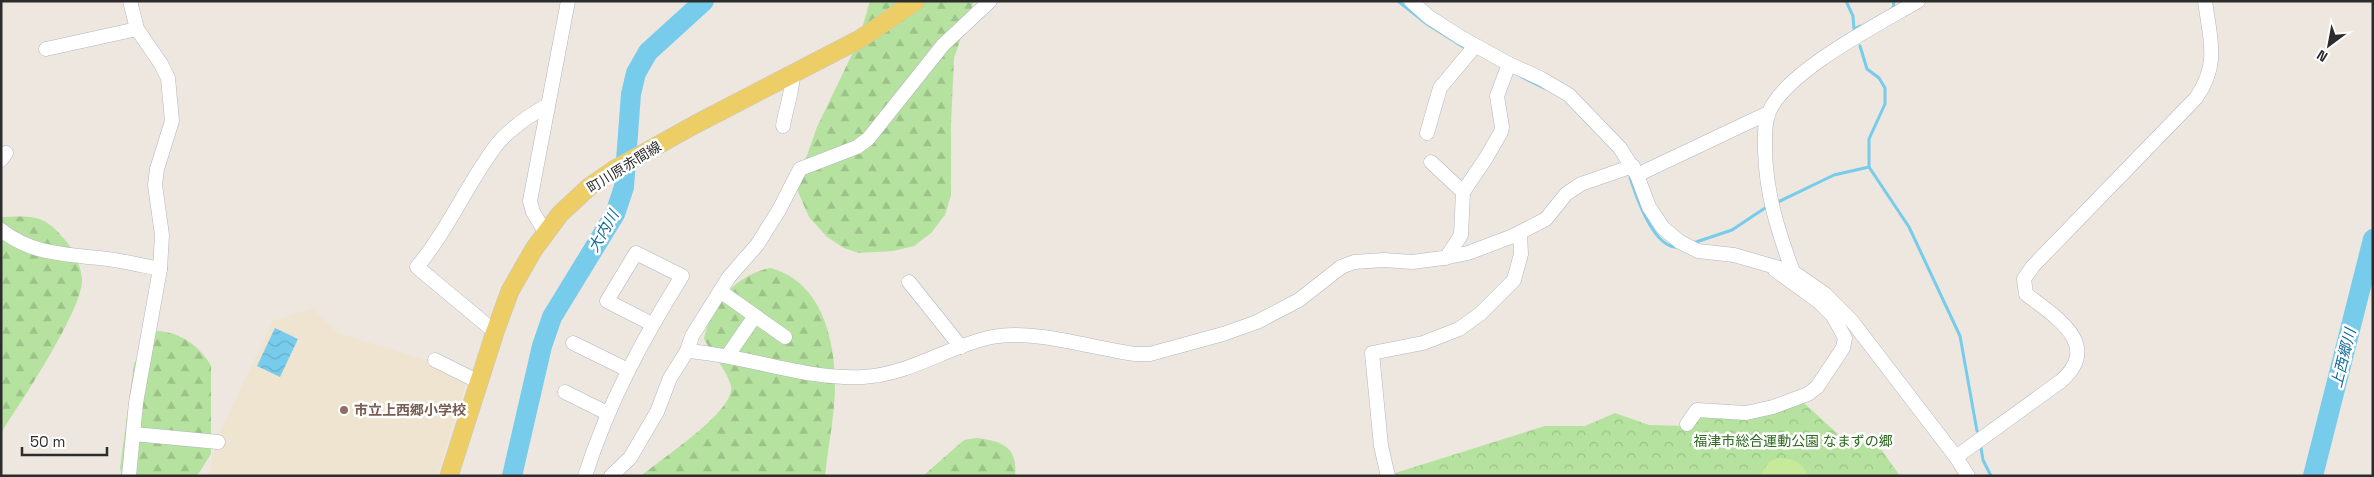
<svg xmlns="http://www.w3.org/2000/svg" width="2374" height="477" viewBox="0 0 2374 477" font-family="'Space Grotesk','Noto Sans JP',sans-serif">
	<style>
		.education { fill: #eee4d0 }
		.forest { fill: url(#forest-firs) }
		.park { fill: url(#park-crowns) }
		.pitch { fill: #c7e99a }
		.water { fill: url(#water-waves) }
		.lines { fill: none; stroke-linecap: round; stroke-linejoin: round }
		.stream { stroke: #77cceb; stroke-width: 3 }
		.river { stroke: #77cceb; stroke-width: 20 }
		.minor-casing { stroke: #b3b6bf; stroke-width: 15 }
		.major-casing { stroke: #c8c8c8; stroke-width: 19 }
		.minor { stroke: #fff; stroke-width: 14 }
		.major { stroke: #edcd65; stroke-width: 18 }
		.education-dot { fill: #8d6e63; stroke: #fff; stroke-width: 2 }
		.labels { text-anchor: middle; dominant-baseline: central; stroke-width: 5; stroke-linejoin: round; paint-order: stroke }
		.street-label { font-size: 14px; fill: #2c2c2c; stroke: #fff }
		.education-label { font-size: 14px; font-weight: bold; fill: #785e54; stroke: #fff; text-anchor: start }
		.park-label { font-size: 14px; fill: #2d691d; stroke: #fff }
		.water-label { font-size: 15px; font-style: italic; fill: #126c9b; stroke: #fff }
	</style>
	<defs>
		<pattern id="forest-firs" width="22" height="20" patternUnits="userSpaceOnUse" patternTransform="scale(1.25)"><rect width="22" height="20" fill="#b5e29e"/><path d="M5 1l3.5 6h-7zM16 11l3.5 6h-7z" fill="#9cc288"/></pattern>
		<pattern id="park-crowns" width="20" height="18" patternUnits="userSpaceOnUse" patternTransform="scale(1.25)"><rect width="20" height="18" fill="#b5e29e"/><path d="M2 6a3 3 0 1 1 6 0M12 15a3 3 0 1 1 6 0" fill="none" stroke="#9cc288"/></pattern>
		<pattern id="water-waves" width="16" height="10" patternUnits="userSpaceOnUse" patternTransform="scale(1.25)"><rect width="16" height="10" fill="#77cceb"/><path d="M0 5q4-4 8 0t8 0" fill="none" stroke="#67afca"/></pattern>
	</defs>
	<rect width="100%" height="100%" fill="#ede7df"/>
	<path class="education" d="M 312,308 L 338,333 L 433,362 L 466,383 L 437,476 L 208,476 L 217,438 L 273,321 Z"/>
	<g class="forest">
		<path d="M 870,1 L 974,1 L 954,58 L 951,124 L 951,195 L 945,215 L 931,233 L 914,246 L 893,251 L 859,253 L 844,248 L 827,237 L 809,217 L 796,187 L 817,127 L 858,42 Z"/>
		<path d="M 1,217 C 33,216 44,214 65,240 C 74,250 80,264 82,278 C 85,307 19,405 1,433 Z"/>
		<path d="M 770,268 C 821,281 835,338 835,385 C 835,415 828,446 825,476 L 641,476 C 659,460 736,411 731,386 C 728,373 711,351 704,339 C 711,305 735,275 770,268 Z"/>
		<path d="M 157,331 C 180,332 200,346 211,366 L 211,454 L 197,476 L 122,476 L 120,468 L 134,364 L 148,339 Z"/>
		<path d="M 976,438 C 1001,441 1018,446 1015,476 L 923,476 L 964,440 Z"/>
	</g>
	<path class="park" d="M 1803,402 L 1853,448 L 1873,438 L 1900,476 L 1381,476 L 1392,474 L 1545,426 L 1585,426 L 1615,413 L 1649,425 L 1689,426 L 1698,415 Z"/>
	<path class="pitch" d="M 1778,458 C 1792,458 1803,462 1808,476 L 1759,476 L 1769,462 Z"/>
	<path class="water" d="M 275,328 L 298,339 L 280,377 L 257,366 Z"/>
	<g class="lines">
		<g class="stream">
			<path d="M 1398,1 L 1427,24 L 1465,48"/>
			<path d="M 1846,1 L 1853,16 L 1854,29 L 1861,26"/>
			<path d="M 1893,9 L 1894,1"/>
			<path d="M 1860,46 L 1867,69 L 1879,78 L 1885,88 L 1885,104 L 1869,139 L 1869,167 L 1909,227 L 1960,336 L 1977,431"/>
			<path d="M 1522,77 L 1544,88"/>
			<path d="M 1630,177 C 1636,196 1654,251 1680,247"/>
			<path d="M 1776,203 L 1834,175 L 1869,167"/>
			<path d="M 1693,243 L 1732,230 L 1765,208"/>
			<path d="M 1981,448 L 1983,460 L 1991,476"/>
		</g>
		<g class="river">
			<path d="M 512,476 L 542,346 L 552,317 L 615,214 L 624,187 L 631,94 L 636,73 L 648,52 L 704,1"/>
			<path d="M 2313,476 L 2373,239"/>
		</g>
		<defs>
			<g id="minor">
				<path d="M 1411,1 L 1429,17 L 1460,37 L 1509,64 L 1540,78 L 1569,95 L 1620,148 L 1637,175 L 1649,207 L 1663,228 L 1680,242 L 1698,251 L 1734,255 L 1793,272 L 1825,294 L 1851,320 L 1956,457 L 1968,476"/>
				<path d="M 46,49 L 137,29"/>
				<path d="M 783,126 C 786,108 792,93 793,75"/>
				<path d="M 1427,133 L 1440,88 L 1475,46"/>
				<path d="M 1,160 L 6,153"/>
				<path d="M 1431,162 L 1463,192"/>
				<path d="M 1637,175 L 1768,113"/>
				<path d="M 1,230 C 32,254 62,254 99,258 C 120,260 140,265 160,269"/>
				<path d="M 545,232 L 533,212 L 530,201 L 568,1"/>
				<path d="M 1446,258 L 1461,235 L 1463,192 L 1486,158 L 1501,132 L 1502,127 L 1497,96 L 1509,64"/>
				<path d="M 1793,272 C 1778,231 1766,194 1765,150 C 1765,138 1764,123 1769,112 C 1786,71 1879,24 1918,1"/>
				<path d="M 909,282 L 961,347"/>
				<path d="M 720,291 L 785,337"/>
				<path d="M 495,332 L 417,267 C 447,231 465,189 492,151 C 505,132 528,116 548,105"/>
				<path d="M 573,343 L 628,370"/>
				<path d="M 687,351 C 746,355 804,380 863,377 C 909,375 948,346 992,337 C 1036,329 1090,348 1135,354 L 1150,354 L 1223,334 L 1257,322 L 1299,300 L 1341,267 L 1354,262 L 1384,260 L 1412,262 L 1443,258 L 1468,253 L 1513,236 L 1546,219 L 1566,194 L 1581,184 L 1633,166"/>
				<path d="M 728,355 L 755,316"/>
				<path d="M 435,360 L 479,382"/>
				<path d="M 565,392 L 607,413"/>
				<path d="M 1687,424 L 1697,410 L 1746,413 L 1773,407 L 1808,394 L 1817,387 L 1843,348 L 1845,338 L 1833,316 L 1818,301 L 1775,270"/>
				<path d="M 134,434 L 218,442"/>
				<path d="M 1956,457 L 2061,381 C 2103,344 2054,316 2026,294 L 2024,279 L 2033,266 L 2196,98 C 2220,64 2210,39 2205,1"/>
				<path d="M 129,476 L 136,403 L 160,269 L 162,235 L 155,185 L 157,169 L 172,121 L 168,78 L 161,64 L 137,29 L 130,1"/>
				<path d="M 585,476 C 608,404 642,340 682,276 L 636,253 L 607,301 L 652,324"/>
				<path d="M 611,476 L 630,458 L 657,412 L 670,378 L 687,351 L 692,336 L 729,277 L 757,245 L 779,210 L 800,169 L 857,147 L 868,139 L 943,45 L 990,1"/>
				<path d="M 1388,476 L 1381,446 L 1372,353 L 1423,343 L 1459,329 L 1480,314 L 1514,280 L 1521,254 L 1520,234"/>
			</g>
			<path id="major" d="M 449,476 L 495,332 L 510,291 L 534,249 L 560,214 L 589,187 L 615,169 L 696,124 L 860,39 L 916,1"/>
		</defs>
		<use href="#minor" class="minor-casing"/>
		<use href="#major" class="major-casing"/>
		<use href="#minor" class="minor"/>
		<use href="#major" class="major"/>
	</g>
	<circle class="education-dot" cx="344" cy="410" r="5"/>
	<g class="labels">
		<g class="street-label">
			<text transform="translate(624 167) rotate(-32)">町川原赤間線</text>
		</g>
		<g class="education-label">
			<text x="354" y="410">市立上西郷小学校</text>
		</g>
		<g class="park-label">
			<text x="1793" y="441">福津市総合運動公園 なまずの郷</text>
		</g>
		<g class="water-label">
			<text transform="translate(603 231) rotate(-60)">大内川</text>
			<text transform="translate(2343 358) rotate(-76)">上西郷川</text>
		</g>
	</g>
	<rect width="2374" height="477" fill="none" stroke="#2c2c2c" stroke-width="5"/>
	<g transform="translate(2329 45) rotate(212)" stroke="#ffffff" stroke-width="4" paint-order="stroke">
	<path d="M0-4L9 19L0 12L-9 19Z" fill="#2c2c2c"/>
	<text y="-8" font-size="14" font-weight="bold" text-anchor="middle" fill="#2c2c2c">N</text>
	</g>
	<path d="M22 447v8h85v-8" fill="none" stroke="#2c2c2c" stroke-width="2.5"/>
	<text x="30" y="447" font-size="15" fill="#2c2c2c" stroke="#ffffff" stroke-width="4" paint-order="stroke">50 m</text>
</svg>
